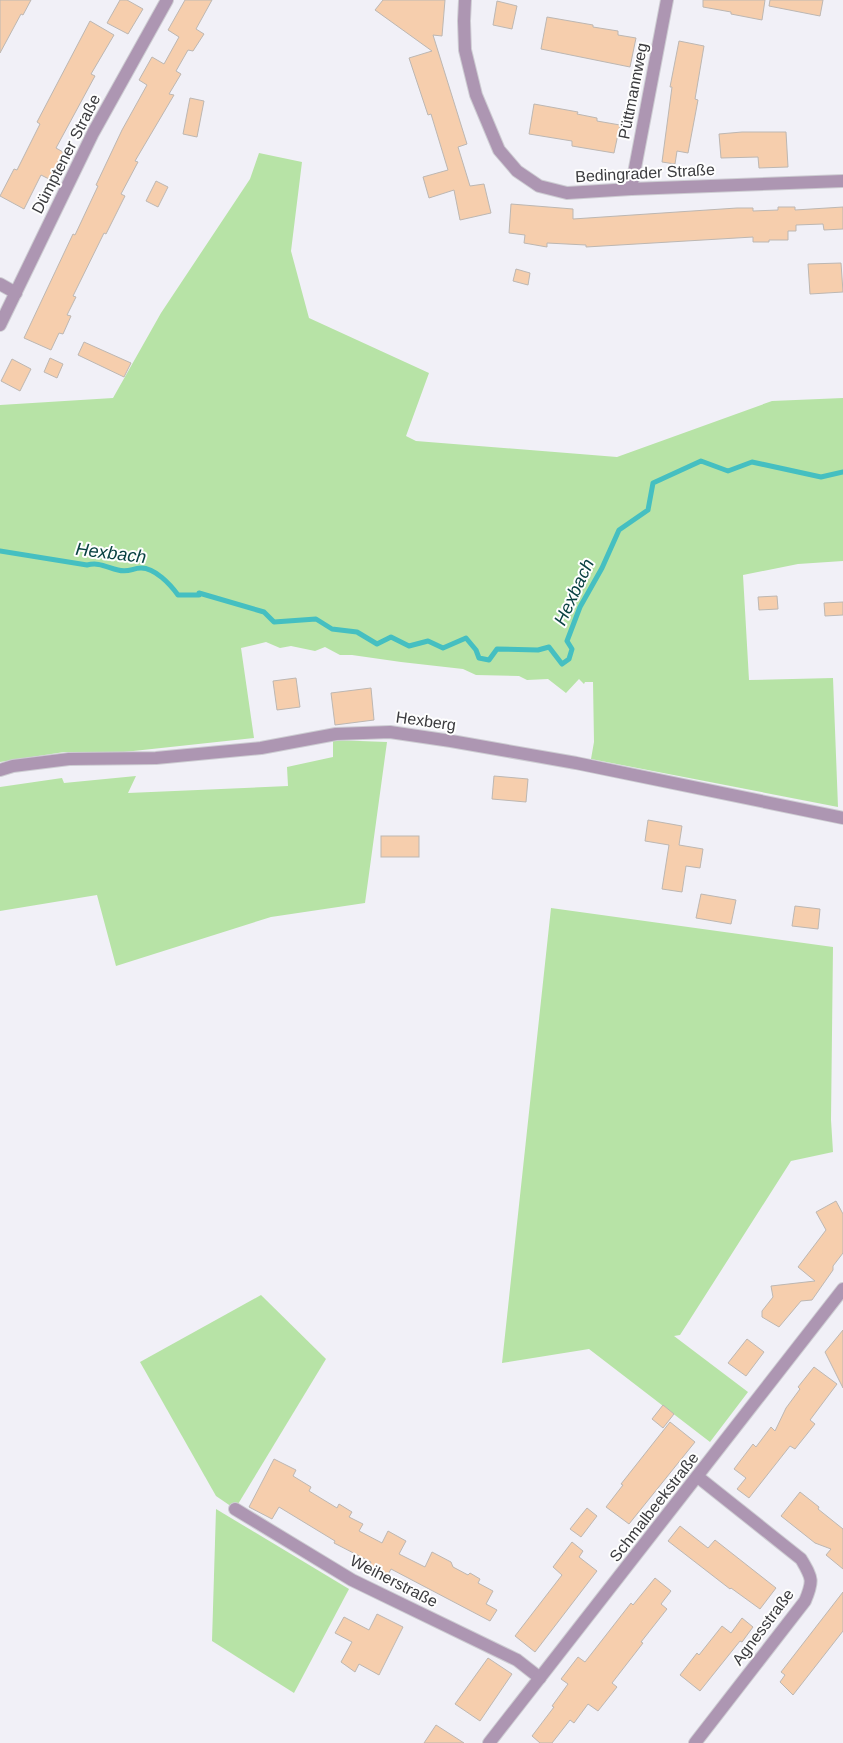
<svg xmlns="http://www.w3.org/2000/svg" width="843" height="1743" viewBox="0 0 843 1743" font-family="Helvetica,sans-serif">
	<style>
		.green { fill: #b7e3a6 }
		.lines { fill: none; stroke-linecap: round; stroke-linejoin: round }
		.stream { stroke: #45bfc1; stroke-width: 5 }
		.building { fill: #f6cead; stroke: #bdb7b2 }
		.minor-casing { stroke: #cdccd2; stroke-width: 14 }
		.minor { stroke: #ad96b2; stroke-width: 12 }
		.labels { text-anchor: middle; dominant-baseline: central; stroke-width: 4; stroke-linejoin: round; paint-order: stroke }
		.street-label { font-size: 16px; fill: #3b3b3e; stroke: #fefefe }
		.water-label { font-size: 18px; font-style: italic; fill: #094142; stroke: #fefefe }
	</style>
	<rect width="100%" height="100%" fill="#f1f0f7"/>
	<g class="green">
		<path d="M 259,153 L 302,162 L 291,251 L 309,318 L 429,373 L 406,436 L 416,441 L 617,457 L 772,401 L 843,398 L 843,561 L 798,564 L 743,575 L 749,680 L 833,678 L 838,807 L 591,759 L 594,742 L 593,682 L 585,682 L 584,684 L 579,679 L 566,693 L 548,679 L 527,680 L 519,676 L 476,675 L 463,669 L 401,662 L 352,655 L 340,655 L 325,647 L 315,651 L 291,646 L 280,648 L 266,642 L 241,648 L 254,738 L 124,752 L 64,752 L 0,762 L 0,405 L 113,398 L 161,313 L 250,179 Z"/>
		<path d="M 333,740 L 387,742 L 365,903 L 271,917 L 116,966 L 97,895 L 0,911 L 0,787 L 62,778 L 64,783 L 136,776 L 128,793 L 288,786 L 287,767 L 333,757 Z"/>
		<path d="M 551,908 L 833,947 L 831,1120 L 833,1152 L 791,1161 L 680,1335 L 674,1336 L 748,1392 L 710,1442 L 589,1349 L 502,1363 Z"/>
		<path d="M 261,1295 L 326,1359 L 235,1509 L 216,1496 L 140,1362 Z"/>
		<path d="M 216,1509 L 349,1589 L 294,1693 L 212,1641 Z"/>
	</g>
	<g class="lines">
		<path class="stream" d="M 0,551 L 87,565 C 99,562 106,567 118,570 C 129,573 132,568 141,568 C 155,568 170,584 178,595 L 199,595 L 199,593 L 264,612 L 274,622 L 316,619 L 332,629 L 357,632 L 377,644 L 391,637 L 409,646 L 428,641 L 443,648 L 466,638 L 476,650 L 479,658 L 489,660 L 497,649 L 538,650 L 549,647 L 562,664 L 569,659 L 572,649 L 567,641 L 580,607 L 602,568 L 619,530 L 648,510 L 653,483 L 701,461 L 728,471 L 752,462 L 821,477 L 843,472"/>
	</g>
	<g class="building">
		<path d="M 0,0 L 31,0 L 23,15 L 21,14 L 0,53 Z"/>
		<path d="M 120,0 L 127,0 L 143,9 L 128,34 L 107,23 Z"/>
		<path d="M 185,0 L 212,0 L 196,29 L 204,34 L 193,51 L 188,50 L 176,71 L 181,74 L 169,94 L 174,95 L 135,161 L 138,162 L 121,194 L 125,196 L 106,234 L 104,233 L 73,296 L 76,297 L 67,315 L 71,316 L 63,334 L 59,333 L 51,350 L 24,338 L 73,234 L 75,235 L 98,186 L 96,185 L 122,130 L 147,85 L 139,80 L 152,57 L 164,64 L 179,37 L 168,30 Z"/>
		<path d="M 383,0 L 445,0 L 442,36 L 433,35 L 467,144 L 458,147 L 470,186 L 484,184 L 491,213 L 460,220 L 454,190 L 429,198 L 423,177 L 448,170 L 431,114 L 428,115 L 409,58 L 432,51 L 375,10 Z"/>
		<path d="M 703,0 L 765,0 L 762,20 L 731,14 L 731,12 L 703,7 Z"/>
		<path d="M 770,0 L 823,0 L 820,16 L 769,6 Z"/>
		<path d="M 497,1 L 517,6 L 512,29 L 493,25 Z"/>
		<path d="M 547,17 L 593,25 L 593,27 L 618,31 L 618,35 L 636,38 L 630,67 L 541,49 Z"/>
		<path d="M 90,21 L 114,35 L 91,74 L 95,76 L 56,148 L 63,152 L 49,179 L 41,175 L 24,209 L 0,196 L 14,169 L 17,170 L 40,124 L 37,122 Z"/>
		<path d="M 679,41 L 704,46 L 695,99 L 698,100 L 688,153 L 677,151 L 675,164 L 662,162 L 672,87 L 670,87 Z"/>
		<path d="M 190,98 L 204,101 L 197,137 L 183,134 Z"/>
		<path d="M 534,104 L 578,112 L 577,114 L 597,118 L 597,121 L 620,125 L 614,153 L 572,146 L 572,141 L 529,134 Z"/>
		<path d="M 742,132 L 786,132 L 788,167 L 759,168 L 758,157 L 721,158 L 719,134 Z"/>
		<path d="M 156,181 L 168,187 L 158,207 L 146,201 Z"/>
		<path d="M 511,204 L 573,209 L 573,219 L 737,208 L 753,208 L 753,211 L 778,210 L 778,207 L 795,207 L 795,210 L 843,207 L 843,229 L 824,230 L 823,224 L 796,225 L 796,231 L 788,231 L 788,240 L 769,240 L 769,242 L 753,242 L 753,237 L 586,247 L 586,245 L 547,243 L 547,247 L 524,243 L 525,235 L 509,233 Z"/>
		<path d="M 841,263 L 843,292 L 810,294 L 808,264 Z"/>
		<path d="M 516,269 L 530,273 L 528,285 L 513,281 Z"/>
		<path d="M 84,342 L 131,363 L 124,377 L 78,355 Z"/>
		<path d="M 50,358 L 63,364 L 57,378 L 44,372 Z"/>
		<path d="M 12,359 L 31,369 L 20,391 L 1,381 Z"/>
		<path d="M 777,596 L 778,609 L 759,610 L 758,597 Z"/>
		<path d="M 843,602 L 843,615 L 825,616 L 824,603 Z"/>
		<path d="M 296,678 L 300,707 L 277,710 L 273,681 Z"/>
		<path d="M 371,688 L 374,720 L 335,725 L 331,693 Z"/>
		<path d="M 494,776 L 528,779 L 526,802 L 492,799 Z"/>
		<path d="M 648,820 L 682,826 L 679,845 L 703,849 L 700,868 L 686,866 L 682,892 L 662,889 L 669,845 L 645,841 Z"/>
		<rect x="381" y="836" width="38" height="21"/>
		<path d="M 701,894 L 736,900 L 731,924 L 696,918 Z"/>
		<path d="M 795,906 L 820,909 L 818,929 L 792,926 Z"/>
		<path d="M 836,1201 L 843,1214 L 843,1253 L 833,1266 L 833,1270 L 812,1300 L 801,1301 L 779,1327 L 762,1317 L 762,1311 L 773,1297 L 771,1286 L 815,1281 L 798,1267 L 826,1230 L 816,1212 Z"/>
		<path d="M 843,1330 L 843,1388 L 825,1352 Z"/>
		<path d="M 747,1339 L 764,1352 L 746,1376 L 728,1363 Z"/>
		<path d="M 814,1367 L 837,1384 L 810,1420 L 815,1424 L 795,1449 L 790,1446 L 749,1498 L 737,1489 L 746,1478 L 734,1469 L 753,1444 L 756,1447 L 771,1427 L 775,1431 L 786,1408 L 800,1389 L 798,1387 Z"/>
		<path d="M 663,1405 L 674,1414 L 663,1428 L 652,1419 Z"/>
		<path d="M 670,1422 L 695,1442 L 629,1524 L 606,1507 L 623,1485 L 621,1484 Z"/>
		<path d="M 274,1459 L 296,1470 L 293,1476 L 311,1487 L 309,1491 L 337,1508 L 339,1504 L 352,1512 L 349,1517 L 363,1524 L 359,1531 L 382,1543 L 388,1531 L 406,1541 L 399,1554 L 425,1567 L 432,1552 L 451,1562 L 453,1567 L 468,1575 L 470,1573 L 480,1579 L 478,1583 L 493,1591 L 486,1604 L 497,1610 L 490,1621 L 391,1569 L 385,1580 L 367,1571 L 371,1562 L 334,1543 L 335,1541 L 279,1507 L 272,1519 L 249,1507 Z"/>
		<path d="M 800,1492 L 819,1507 L 818,1509 L 843,1529 L 843,1569 L 826,1555 L 831,1549 L 815,1543 L 781,1516 Z"/>
		<path d="M 587,1508 L 597,1516 L 581,1537 L 570,1529 Z"/>
		<path d="M 680,1526 L 708,1548 L 715,1540 L 776,1588 L 760,1609 L 731,1588 L 730,1589 L 668,1541 Z"/>
		<path d="M 572,1542 L 583,1551 L 579,1557 L 597,1571 L 535,1652 L 515,1636 L 562,1575 L 553,1567 Z"/>
		<path d="M 655,1578 L 671,1591 L 661,1604 L 667,1609 L 641,1642 L 643,1643 L 612,1683 L 617,1687 L 598,1711 L 588,1704 L 574,1723 L 570,1720 L 552,1743 L 540,1743 L 532,1736 L 554,1707 L 552,1706 L 568,1684 L 561,1679 L 578,1657 L 585,1662 L 631,1603 L 633,1605 Z"/>
		<path d="M 843,1592 L 843,1631 L 793,1695 L 780,1682 L 785,1675 L 781,1672 Z"/>
		<path d="M 377,1614 L 403,1627 L 379,1675 L 359,1664 L 355,1672 L 341,1662 L 352,1642 L 335,1633 L 344,1617 L 369,1630 Z"/>
		<path d="M 742,1618 L 753,1627 L 742,1642 L 740,1641 L 700,1691 L 680,1675 L 697,1653 L 699,1655 L 722,1626 L 731,1633 Z"/>
		<path d="M 488,1658 L 512,1674 L 480,1721 L 455,1704 Z"/>
		<path d="M 436,1725 L 464,1743 L 424,1743 Z"/>
	</g>
	<g class="lines">
		<defs>
			<g id="minor">
				<path d="M 465,0 L 464,21 L 465,50 L 476,95 L 499,150 L 517,171 L 539,186 L 567,193 L 631,189 L 843,181"/>
				<path d="M 631,189 L 667,0"/>
				<path d="M 0,284 L 16,293"/>
				<path d="M 0,325 L 93,133 L 167,0"/>
				<path d="M 0,770 L 13,766 L 69,759 L 156,758 L 261,748 L 336,734 L 390,732 L 451,741 L 576,763 L 843,818"/>
				<path d="M 235,1509 L 352,1580 L 517,1660 L 540,1678"/>
				<path d="M 489,1743 L 843,1289"/>
				<path d="M 695,1743 L 805,1601 C 814,1580 812,1578 801,1559 L 698,1477"/>
			</g>
		</defs>
		<use href="#minor" class="minor-casing"/>
		<use href="#minor" class="minor"/>
	</g>
	<g class="labels">
		<g class="street-label">
			<text transform="translate(633 91) rotate(-79)">Püttmannweg</text>
			<text transform="translate(66 154) rotate(-63)">Dümptener Straße</text>
			<text transform="translate(645 173) rotate(-3)">Bedingrader Straße</text>
			<text transform="translate(426 721) rotate(8)">Hexberg</text>
			<text transform="translate(654 1507) rotate(-52)">Schmalbeekstraße</text>
			<text transform="translate(394 1581) rotate(27)">Weiherstraße</text>
			<text transform="translate(763 1627) rotate(-53)">Agnesstraße</text>
		</g>
		<g class="water-label">
			<text transform="translate(111 553) rotate(7)">Hexbach</text>
			<text transform="translate(574 592) rotate(-65)">Hexbach</text>
		</g>
	</g>
</svg>
